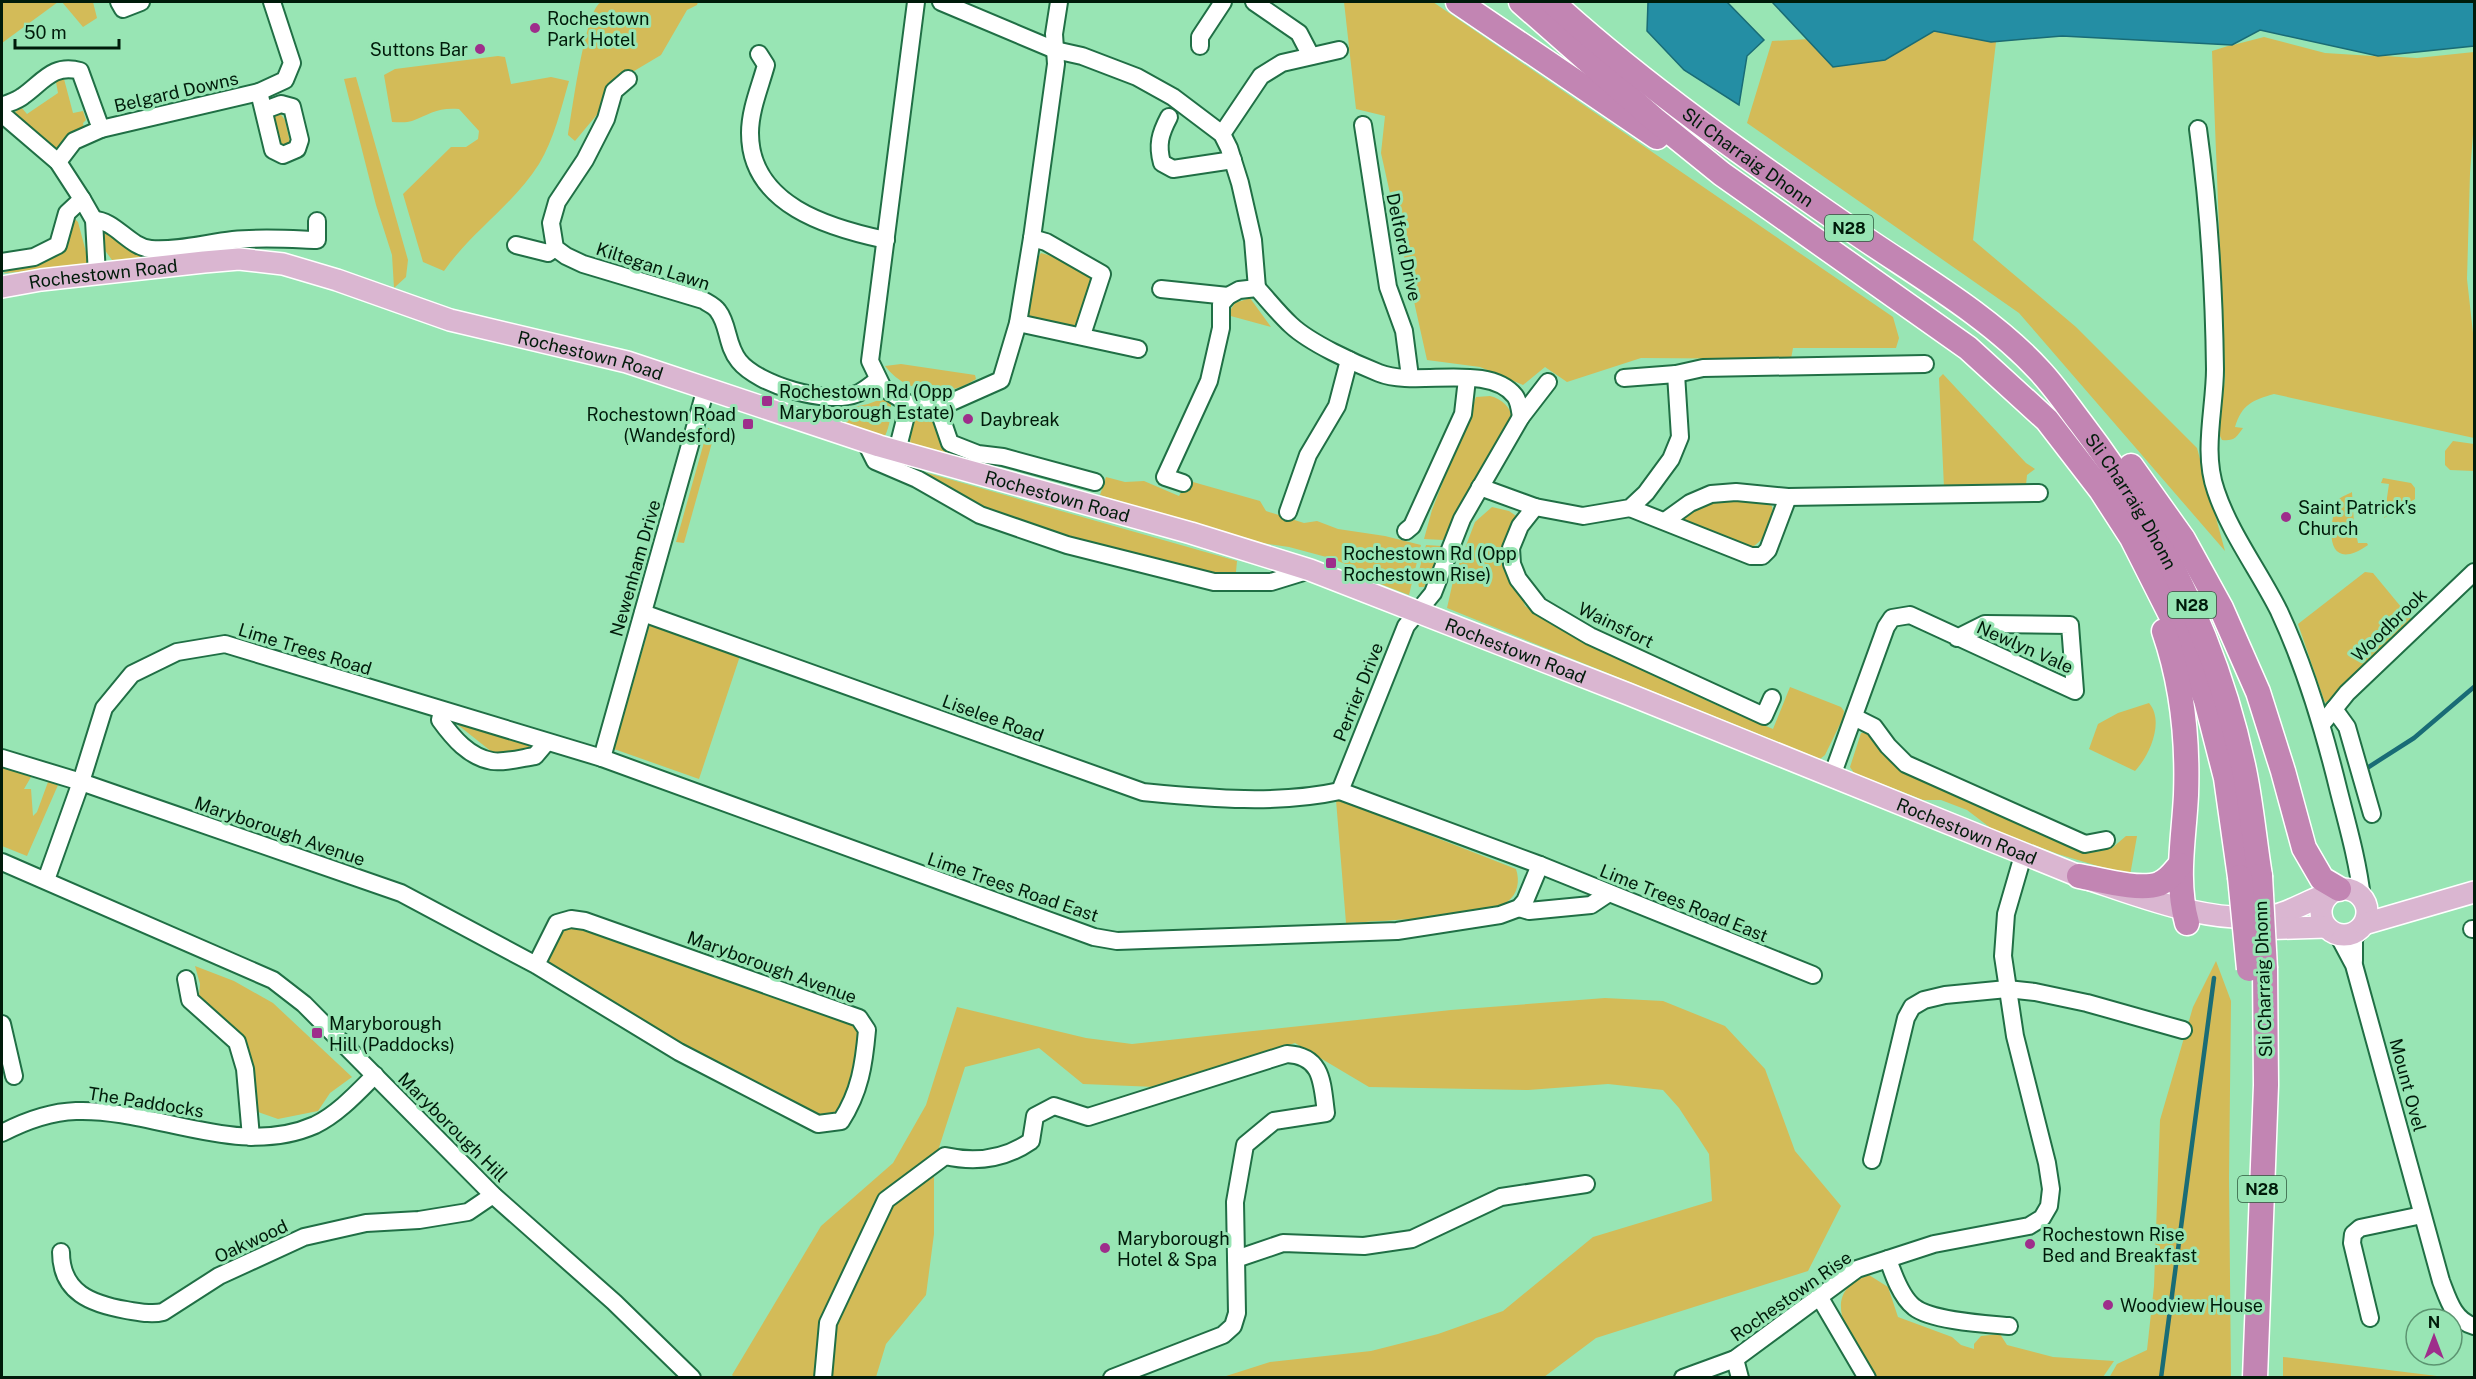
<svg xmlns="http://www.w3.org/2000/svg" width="2476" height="1379" viewBox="0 0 2476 1379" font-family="'Public Sans',sans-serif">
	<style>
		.green { fill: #d3bb58; fill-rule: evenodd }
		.water { fill: #248ea4; stroke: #196c76; stroke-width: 1.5 }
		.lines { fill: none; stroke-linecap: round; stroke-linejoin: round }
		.stream { stroke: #196c76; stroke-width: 4.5 }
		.minor-casing { stroke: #206f45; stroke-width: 20 }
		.major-casing { stroke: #fff; stroke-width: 24 }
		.highway-casing { stroke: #fff; stroke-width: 27 }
		.minor { stroke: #fff; stroke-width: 16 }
		.major { stroke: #dab6d1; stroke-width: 21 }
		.highway { stroke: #c285b3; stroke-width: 24 }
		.highway-bridge-casing { stroke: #fff; stroke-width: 27; stroke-linecap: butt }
		.highway-bridge { stroke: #c285b3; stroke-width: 24 }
		.poi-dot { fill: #9e2e8b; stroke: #98e5b4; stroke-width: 2 }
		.labels { text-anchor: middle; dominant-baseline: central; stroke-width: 6; stroke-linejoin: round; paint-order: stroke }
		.shield { fill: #98e5b4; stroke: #2e583d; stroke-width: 1.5 }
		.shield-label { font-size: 16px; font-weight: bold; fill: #001b0a }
		.poi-label { font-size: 18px; fill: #001b0a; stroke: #98e5b4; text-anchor: start }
		.street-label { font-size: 18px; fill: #001b0a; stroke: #98e5b4 }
	</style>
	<rect width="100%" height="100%" fill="#98e5b4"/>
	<g class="green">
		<path d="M 2,2 L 58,2 L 2,43 Z"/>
		<path d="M 62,2 L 93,2 L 97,18 L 83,27 Z"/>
		<path d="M 1344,2 L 1433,2 L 1893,317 L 1899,338 L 1896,348 L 1793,348 L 1791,359 L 1641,358 L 1567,382 L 1545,367 L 1523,385 L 1480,367 L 1427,360 L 1381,153 L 1385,116 L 1356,109 Z"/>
		<path d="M 2474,2 L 2474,46 L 2384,56 L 2417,58 L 2474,52 L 2474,122 L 2470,173 L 2467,279 L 2474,342 L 2474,438 L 2274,394 C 2253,400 2242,404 2235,427 L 2243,428 C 2236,438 2234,441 2222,440 L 2219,434 L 2225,377 L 2212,51 L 2231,45 L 2062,36 L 1996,42 L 1973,240 L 2076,327 L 2197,448 L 2225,551 L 2019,313 L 1747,123 L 1772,41 ZM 2260,30 L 2373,55 L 2373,56 L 2325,53 L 2264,37 L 2233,45 Z"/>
		<path d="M 600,3 L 698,2 L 697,5 L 687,10 L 661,55 L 624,77 L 605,105 L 575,141 L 568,135 C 572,112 585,12 600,3 Z"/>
		<path d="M 498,56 L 505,57 L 511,84 L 551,77 L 569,81 C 561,109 554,139 539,164 C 513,205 471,232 444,271 L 423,262 L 403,194 L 451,147 L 466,147 L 478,139 L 479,131 L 459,109 C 438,107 430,114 412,121 C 406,123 398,122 392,122 L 384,75 L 395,69 Z"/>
		<path d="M 356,77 L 408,260 L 406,277 L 394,288 L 392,255 L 376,205 L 344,79 Z"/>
		<path d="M 61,78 L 64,79 L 73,113 L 83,111 L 86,120 L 83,123 L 84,129 L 50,155 L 13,114 L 21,107 L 27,114 L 58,93 L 56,82 Z"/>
		<path d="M 278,111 L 285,120 L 291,147 L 282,152 L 269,113 Z"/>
		<path d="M 72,216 L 78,222 L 90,267 L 3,273 L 53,254 Z"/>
		<path d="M 97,223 L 119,243 L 146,259 L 112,260 L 101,245 Z"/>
		<path d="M 1041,253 L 1065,260 L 1088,274 L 1093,287 L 1078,325 L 1074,329 L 1026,317 L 1036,261 Z"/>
		<path d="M 1250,298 L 1271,327 L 1227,315 L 1235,303 Z"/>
		<path d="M 901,364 L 975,375 L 976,379 C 947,399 906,394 885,366 Z"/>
		<path d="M 1943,374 L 2026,463 L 2035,469 L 2027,475 L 2026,485 L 2018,488 L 1944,488 L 1939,378 Z"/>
		<path d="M 1490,396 C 1502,399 1511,407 1512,419 L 1504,427 L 1443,540 L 1424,539 L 1432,510 L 1476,397 Z"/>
		<path d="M 884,398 L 891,403 C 891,415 890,425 885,436 L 875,435 L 827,419 L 826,413 L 868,404 Z"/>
		<path d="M 922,409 L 933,417 L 941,443 L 960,460 L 915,447 L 910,443 L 914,412 Z"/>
		<path d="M 708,428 L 715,432 L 684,543 L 676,542 Z"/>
		<path d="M 2453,441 L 2474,444 L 2474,471 L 2450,470 L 2445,465 L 2445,451 Z"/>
		<path d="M 897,467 L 924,472 L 1237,561 L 1236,572 L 1209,576 L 1066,541 L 981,511 Z"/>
		<path d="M 1106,477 L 1125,482 L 1144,481 L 1179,496 L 1186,483 L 1193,482 L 1260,501 L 1266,511 L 1304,523 L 1317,521 L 1338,529 L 1385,536 L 1421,545 L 1409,595 L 1360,576 L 1348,565 L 1330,558 L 1289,547 L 1248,541 L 1100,495 Z"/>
		<path d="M 2383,478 L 2411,483 L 2415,488 L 2415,499 L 2384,518 L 2389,484 L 2381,483 Z"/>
		<path d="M 2352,492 L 2354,523 L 2358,543 L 2367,543 L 2368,545 C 2337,567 2327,548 2333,517 C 2334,512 2335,503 2339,499 C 2342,496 2349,494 2352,492 Z"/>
		<path d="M 1718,499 L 1755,499 L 1772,506 C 1775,524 1764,541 1749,549 L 1693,528 L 1684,520 L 1686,513 Z"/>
		<path d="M 1492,507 L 1509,511 L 1519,518 L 1518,579 L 1525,606 C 1604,654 1688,694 1773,729 L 1790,687 L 1841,707 L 1844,711 L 1843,718 L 1825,755 L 1820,759 L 1447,608 L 1454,577 L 1475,522 Z"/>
		<path d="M 1426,545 L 1442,546 L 1424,587 L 1419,587 L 1417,578 Z"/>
		<path d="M 2365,572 L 2373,573 L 2411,619 L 2343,690 L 2325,703 L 2298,624 Z"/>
		<path d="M 650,624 L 740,656 L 699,779 L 614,749 Z"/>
		<path d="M 2149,703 C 2165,722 2149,756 2135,771 L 2089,749 L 2098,724 L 2118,713 Z"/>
		<path d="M 458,722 L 530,743 L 528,751 L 497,756 L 458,725 Z"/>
		<path d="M 1866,732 L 1873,733 L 1923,777 L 2096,852 L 2112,848 L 2126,836 L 2137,836 L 2129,881 L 2113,879 L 2101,867 L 2058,854 L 1992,829 L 1967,810 L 1941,800 L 1923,800 L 1854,773 L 1850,767 L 1861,733 Z"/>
		<path d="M 2,767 L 31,777 L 24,789 L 31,789 L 33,816 L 37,812 L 48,782 L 58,785 L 27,856 L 2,846 Z"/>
		<path d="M 1336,800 L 1368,811 L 1516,869 C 1520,881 1518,894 1507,902 C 1487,917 1376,921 1346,923 Z"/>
		<path d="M 571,919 L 709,966 L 867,1030 L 845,1114 L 813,1122 L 536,965 Z"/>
		<path d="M 2216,961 L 2231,1001 L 2229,1178 L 2231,1377 L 2109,1378 L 2117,1364 L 2147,1350 L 2154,1286 L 2160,1120 L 2193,1007 Z"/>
		<path d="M 195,966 L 234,981 L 273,1003 L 352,1077 L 330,1093 L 318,1111 L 278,1119 L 258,1112 L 250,1054 L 233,1026 L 212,1011 L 199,996 L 200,984 Z"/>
		<path d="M 1605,998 L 1663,1001 L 1725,1026 L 1765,1069 L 1795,1151 L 1841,1206 L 1808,1271 L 1596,1338 L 1544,1377 L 1223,1377 L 1270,1362 L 1371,1351 L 1438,1334 L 1503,1311 L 1593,1237 L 1712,1201 L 1709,1154 L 1679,1108 L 1663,1090 L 1608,1084 L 1528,1090 L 1369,1087 L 1295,1043 L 1156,1087 L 1083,1084 L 1039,1048 L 965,1067 L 934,1163 L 934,1234 L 926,1295 L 886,1344 L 876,1377 L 735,1378 L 732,1375 L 821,1226 L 893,1163 L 926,1105 L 957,1007 L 1086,1038 L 1132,1044 L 1451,1010 Z"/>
		<path d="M 1869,1275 L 1888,1287 L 1898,1317 L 1952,1337 L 1961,1345 L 1974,1349 L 1974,1344 L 1981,1336 L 2000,1334 L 2007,1345 L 2053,1357 L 2114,1361 L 2103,1377 L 1877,1377 C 1856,1347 1812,1294 1869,1275 Z"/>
		<path d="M 2283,1357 L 2445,1377 L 2283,1377 Z"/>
	</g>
	<g class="water">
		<path d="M 1648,2 L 1727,2 L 1764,40 L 1747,56 L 1739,105 L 1684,70 L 1647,31 Z"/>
		<path d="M 1772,2 L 2474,2 L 2474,46 L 2378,56 L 2260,30 L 2232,45 L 2062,36 L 1991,42 L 1934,31 L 1885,60 L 1833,67 Z"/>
	</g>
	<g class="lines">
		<g class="stream">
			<path d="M 2364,770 L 2414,738 L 2474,687"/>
			<path d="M 2161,1378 L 2214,978"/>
		</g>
		<defs>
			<g id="minor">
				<path d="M 119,2 L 123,9 L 141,2"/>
				<path d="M 916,2 L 870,361 L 883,388 L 909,404 L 938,408 L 1001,380 L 1018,323 L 1032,238 L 1056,64 L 1054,34 L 1059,2"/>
				<path d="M 941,2 L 1055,50 L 1082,56 L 1137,77 L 1173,97 L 1222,134 L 1229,148 L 1240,183 L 1253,240 L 1257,288"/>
				<path d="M 1254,2 L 1299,33 L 1311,56"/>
				<path d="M 1200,46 L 1200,37 L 1223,2"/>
				<path d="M 759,54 L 766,65 C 760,87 750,110 750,133 C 750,205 829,228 886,240"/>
				<path d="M 628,79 L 614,91 L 606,119 L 585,160 L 557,202 L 551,223 L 555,248 L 566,256 L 583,264 L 703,300 C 708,303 715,306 718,311 C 729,325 726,345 739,361 C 758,385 827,405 856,394 C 863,392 869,386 875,382 L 883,388"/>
				<path d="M 259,92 L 273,150 L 283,155 L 297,149 L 300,140 L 292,107 L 281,104 L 265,110"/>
				<path d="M 2,106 C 8,103 17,101 23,96 C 42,83 53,63 80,71 L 101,129 L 74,141 L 58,162"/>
				<path d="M 2,114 L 58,162 L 82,199 L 94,220 L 97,275"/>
				<path d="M 1169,117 C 1160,134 1157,145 1162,163 L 1173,169 L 1233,160"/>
				<path d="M 1363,125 L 1388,287 L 1404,331 L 1410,377"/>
				<path d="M 101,129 L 259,92 L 285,80 L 292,63 L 272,2"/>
				<path d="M 2198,129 C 2209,208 2214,288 2215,369 C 2215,408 2202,452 2216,491 C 2230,533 2259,571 2279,611 C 2306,669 2324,730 2339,792 C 2348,827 2358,862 2362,898"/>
				<path d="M 1222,134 L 1261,76 L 1282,63 L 1339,50"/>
				<path d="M 94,220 C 115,220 129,247 151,249 C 178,251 206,243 233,240 C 261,237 289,239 317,240 L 317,221"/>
				<path d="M 1032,238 L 1046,242 L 1102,274 L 1082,335"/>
				<path d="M 516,245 L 548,253 L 555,248"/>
				<path d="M 2,262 L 34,257 L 58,245 L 67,213 L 82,199"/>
				<path d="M 1161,289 L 1228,296"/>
				<path d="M 1018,323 L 1138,349"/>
				<path d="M 1624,378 L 1676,374 L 1703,368 L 1925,364"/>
				<path d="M 938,408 L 950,443 L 978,454 L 1003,457 L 1095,482"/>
				<path d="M 865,441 L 875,461 L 917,479 L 980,515 L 1067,545 L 1214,582 L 1271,582 L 1310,570"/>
				<path d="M 897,451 L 909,404"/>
				<path d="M 1183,483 L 1165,477 L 1209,381 L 1221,328 L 1221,304 L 1228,296 L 1239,290 L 1257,288 C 1268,300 1279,314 1291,325 C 1310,343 1354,363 1379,373 C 1416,388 1488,362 1515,396 C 1519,401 1520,411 1521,417"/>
				<path d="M 1480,487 L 1535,507 L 1520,526 L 1511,548 L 1512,564 L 1518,579 L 1539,606 L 1590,636 L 1764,716 L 1772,698"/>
				<path d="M 1535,507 L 1583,516 L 1630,508 L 1646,493 L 1671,459 L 1680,437 L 1676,374"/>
				<path d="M 1630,508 L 1751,556 L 1762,556 L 1768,550 L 1788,497"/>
				<path d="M 1288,512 L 1308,455 L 1337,406 L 1349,360"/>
				<path d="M 1665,521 L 1690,503 L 1711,494 L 1736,492 L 1788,497 L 2039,493"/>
				<path d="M 1406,531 L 1412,526 L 1463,414 L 1467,379"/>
				<path d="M 643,613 L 1143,792 C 1207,798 1276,805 1340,791"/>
				<path d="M 2334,709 L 2347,727 L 2372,814"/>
				<path d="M 442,711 L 440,720 C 453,738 469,757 492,761 C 505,763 522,758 535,756 L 546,743"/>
				<path d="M 1854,717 L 1874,727 L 1888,746 L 1906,764 L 2085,844 L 2106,840"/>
				<path d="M 2322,724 L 2347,693 L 2474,572"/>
				<path d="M 2,758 L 81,782 L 401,893 L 536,965 L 679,1052 L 818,1124 L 841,1121 C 860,1092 864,1064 867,1030 L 859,1018 L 585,921 L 571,919 L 557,923 L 536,965"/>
				<path d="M 602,758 L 706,388"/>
				<path d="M 1832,776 L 1886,627 L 1892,618 L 1910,615 L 2075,691 L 2070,625 L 1985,624 L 1957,638"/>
				<path d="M 1340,791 L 1540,865 L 1813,975"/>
				<path d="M 1340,791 L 1406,626 L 1433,593 L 1462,519 L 1521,417 L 1548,382"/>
				<path d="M 2,862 L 273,980 L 304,1004 L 493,1195 L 614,1302 L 692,1378"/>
				<path d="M 46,880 L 81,782 L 104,708 L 132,674 L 177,652 L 225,644 L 602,758 L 1094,937 L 1117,941 L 1397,931 L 1500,915 L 1519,908 L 1525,901 L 1540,865"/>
				<path d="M 1519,908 L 1529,911 L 1591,905 L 1609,893"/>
				<path d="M 2472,929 L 2474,929"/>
				<path d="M 2338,935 L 2354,965 L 2441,1281 C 2448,1299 2454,1321 2474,1326"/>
				<path d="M 2354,961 L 2354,939 L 2359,930"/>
				<path d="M 186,979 L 190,1000 L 237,1042 L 245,1069 L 251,1137"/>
				<path d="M 2,1024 L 14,1076"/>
				<path d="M 2,1133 C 25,1121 49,1112 76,1111 C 154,1108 238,1159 315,1125 C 338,1114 358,1092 375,1075"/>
				<path d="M 1872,1160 L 1906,1018 L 1912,1007 L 1924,1000 L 1945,995 L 2007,989 L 2035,992 L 2087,1003 L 2183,1030"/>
				<path d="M 61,1252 C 61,1293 92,1304 126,1310 C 139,1312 151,1315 163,1312 L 219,1276 L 304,1237 L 366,1223 L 419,1220 L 468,1212 L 493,1195"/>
				<path d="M 1236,1259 L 1283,1243 L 1364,1246 L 1412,1239 L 1501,1197 L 1586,1184"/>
				<path d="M 1888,1259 C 1893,1274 1901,1297 1914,1307 C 1931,1321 1986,1324 2009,1326"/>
				<path d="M 1820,1298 L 1867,1378"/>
				<path d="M 2370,1318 L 2352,1243 L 2353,1234 L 2360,1228 L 2422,1215"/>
				<path d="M 1735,1359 L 1740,1378"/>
				<path d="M 823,1378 L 828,1323 L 886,1200 L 945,1156 C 976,1163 1005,1159 1031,1141 L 1035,1116 L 1054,1106 L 1088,1117 L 1287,1054 C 1323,1056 1322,1083 1326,1113 L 1274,1121 L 1245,1145 L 1235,1202 L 1237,1313 L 1233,1326 L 1223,1335 L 1112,1378"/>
				<path d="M 1683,1378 L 1735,1359 L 1857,1269 L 1934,1244 L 2029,1226 L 2042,1218 L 2049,1206 L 2051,1189 L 2047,1163 L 2015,1036 L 2003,956 L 2006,914 L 2024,852"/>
			</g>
			<g id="major">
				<path id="s1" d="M 2,287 L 41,280 L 204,262 L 239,259 L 283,264 L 337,280 L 450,320 L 627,362 L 879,446 L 1191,533 L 1310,570 L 1628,694 L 2079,876 C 2138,895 2212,927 2276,915 C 2290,912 2315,898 2331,892"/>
				<circle cx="2344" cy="912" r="23"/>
				<path d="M 2364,924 L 2474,892"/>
				<path d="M 2255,929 L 2326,927"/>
			</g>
			<g id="highway">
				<path d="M 1458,2 L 1657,137"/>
				<path d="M 1521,2 L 1654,119 L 1722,174 L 1968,348 L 2047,420 L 2101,490 L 2132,538 L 2179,631 L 2206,700 L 2226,778 L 2240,877"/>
				<path id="s2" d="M 1552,2 C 1644,86 1749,159 1852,230 C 1914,273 1989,315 2040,371 C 2055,387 2067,405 2080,422 C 2158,524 2216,639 2243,765 C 2251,801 2254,839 2260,876"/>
				<path d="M 2131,466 L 2183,539 L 2221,608 L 2258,692 L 2283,771 L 2304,848 L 2322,879 L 2339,889"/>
				<path d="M 2164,631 C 2182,683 2188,740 2186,795 C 2184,838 2175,880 2187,923"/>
				<path d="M 2079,876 C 2101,880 2139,891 2159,884 C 2169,880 2174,872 2180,865"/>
				<path d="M 2255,1378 L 2266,1085 L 2265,969"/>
			</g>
		</defs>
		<use href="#minor" class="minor-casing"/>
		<use href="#major" class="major-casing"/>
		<use href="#highway" class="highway-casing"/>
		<use href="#minor" class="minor"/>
		<use href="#major" class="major"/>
		<use href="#highway" class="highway"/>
		<defs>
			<g id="highway-bridge">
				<path d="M 2260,876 L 2265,969"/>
				<path d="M 2240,877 L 2249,969"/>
			</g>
		</defs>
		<use href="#highway-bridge" class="highway-bridge-casing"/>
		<use href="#highway-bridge" class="highway-bridge"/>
	</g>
	<g class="poi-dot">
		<circle cx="535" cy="28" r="6"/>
		<circle cx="480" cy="49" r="6"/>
		<rect x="761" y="395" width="12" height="12" rx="3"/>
		<circle cx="968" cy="419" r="6"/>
		<rect x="742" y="418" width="12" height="12" rx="3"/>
		<circle cx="2286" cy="517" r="6"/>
		<rect x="1325" y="557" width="12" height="12" rx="3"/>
		<rect x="311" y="1027" width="12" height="12" rx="3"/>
		<circle cx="2030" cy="1244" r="6"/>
		<circle cx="1105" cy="1248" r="6"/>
		<circle cx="2108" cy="1305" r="6"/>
	</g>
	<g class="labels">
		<g class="shield">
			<rect x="1825" y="215" width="48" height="26" rx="4.5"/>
			<rect x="2168" y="592" width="48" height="26" rx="4.5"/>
			<rect x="2238" y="1176" width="48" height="26" rx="4.5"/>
		</g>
		<g class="shield-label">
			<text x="1849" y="228">N28</text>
			<text x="2192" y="605">N28</text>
			<text x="2262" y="1189">N28</text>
		</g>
		<g class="poi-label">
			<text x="547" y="18">Rochestown<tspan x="547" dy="21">Park Hotel</tspan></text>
			<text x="468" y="49" text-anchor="end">Suttons Bar</text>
			<text x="779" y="391">Rochestown Rd (Opp<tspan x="779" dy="21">Maryborough Estate)</tspan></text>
			<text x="736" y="414" text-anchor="end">Rochestown Road<tspan x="736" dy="21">(Wandesford)</tspan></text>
			<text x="980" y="419">Daybreak</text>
			<text x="2298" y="507">Saint Patrick's<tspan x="2298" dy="21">Church</tspan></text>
			<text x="1343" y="553">Rochestown Rd (Opp<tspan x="1343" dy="21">Rochestown Rise)</tspan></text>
			<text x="329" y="1023">Maryborough<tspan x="329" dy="21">Hill (Paddocks)</tspan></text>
			<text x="2042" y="1234">Rochestown Rise<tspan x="2042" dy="21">Bed and Breakfast</tspan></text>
			<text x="1117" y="1238">Maryborough<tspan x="1117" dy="21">Hotel &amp; Spa</tspan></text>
			<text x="2120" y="1305">Woodview House</text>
		</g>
		<g class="street-label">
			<text transform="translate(176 92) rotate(-13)">Belgard Downs</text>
			<text stroke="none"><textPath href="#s2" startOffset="250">Sli Charraig Dhonn</textPath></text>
			<text transform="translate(1404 247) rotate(78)">Delford Drive</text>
			<text transform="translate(653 266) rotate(18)">Kiltegan Lawn</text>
			<text stroke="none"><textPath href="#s1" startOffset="102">Rochestown Road</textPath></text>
			<text stroke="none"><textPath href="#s1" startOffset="604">Rochestown Road</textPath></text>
			<text stroke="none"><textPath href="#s1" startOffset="1092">Rochestown Road</textPath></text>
			<text stroke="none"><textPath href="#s2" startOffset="772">Sli Charraig Dhonn</textPath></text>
			<text transform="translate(635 568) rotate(-74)">Newenham Drive</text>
			<text transform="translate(1616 625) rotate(26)">Wainsfort</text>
			<text transform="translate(2389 625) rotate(-44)">Woodbrook</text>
			<text transform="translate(2025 647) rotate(24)">Newlyn Vale</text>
			<text transform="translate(305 649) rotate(17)">Lime Trees Road</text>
			<text stroke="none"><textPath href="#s1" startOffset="1576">Rochestown Road</textPath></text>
			<text transform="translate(1358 692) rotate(-68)">Perrier Drive</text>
			<text transform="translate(993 718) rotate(20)">Liselee Road</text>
			<text stroke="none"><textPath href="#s1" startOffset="2062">Rochestown Road</textPath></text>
			<text transform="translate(280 831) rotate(19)">Maryborough Avenue</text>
			<text transform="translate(1013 887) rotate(19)">Lime Trees Road East</text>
			<text transform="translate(1684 903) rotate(22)">Lime Trees Road East</text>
			<text transform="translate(772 967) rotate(20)">Maryborough Avenue</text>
			<text transform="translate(2263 979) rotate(-92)">Sli Charraig Dhonn</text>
			<text transform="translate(2408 1085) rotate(75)">Mount Ovel</text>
			<text transform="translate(146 1102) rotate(9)">The Paddocks</text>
			<text transform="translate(453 1127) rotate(45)">Maryborough Hill</text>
			<text transform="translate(251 1241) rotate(-25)">Oakwood</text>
			<text transform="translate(1791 1296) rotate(-35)">Rochestown Rise</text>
		</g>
	</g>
	<rect width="2476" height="1379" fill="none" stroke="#001b0a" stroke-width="6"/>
	<g transform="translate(2434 1337)"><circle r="28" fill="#98e5b4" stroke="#5b9470" stroke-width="1.5"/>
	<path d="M0-4.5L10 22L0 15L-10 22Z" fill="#9e2e8b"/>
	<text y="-9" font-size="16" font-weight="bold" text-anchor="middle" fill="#001b0a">N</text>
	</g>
	<path d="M15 39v9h104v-9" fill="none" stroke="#001b0a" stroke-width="3"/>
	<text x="24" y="39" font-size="18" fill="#001b0a" stroke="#98e5b4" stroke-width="4.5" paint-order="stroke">50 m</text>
</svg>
